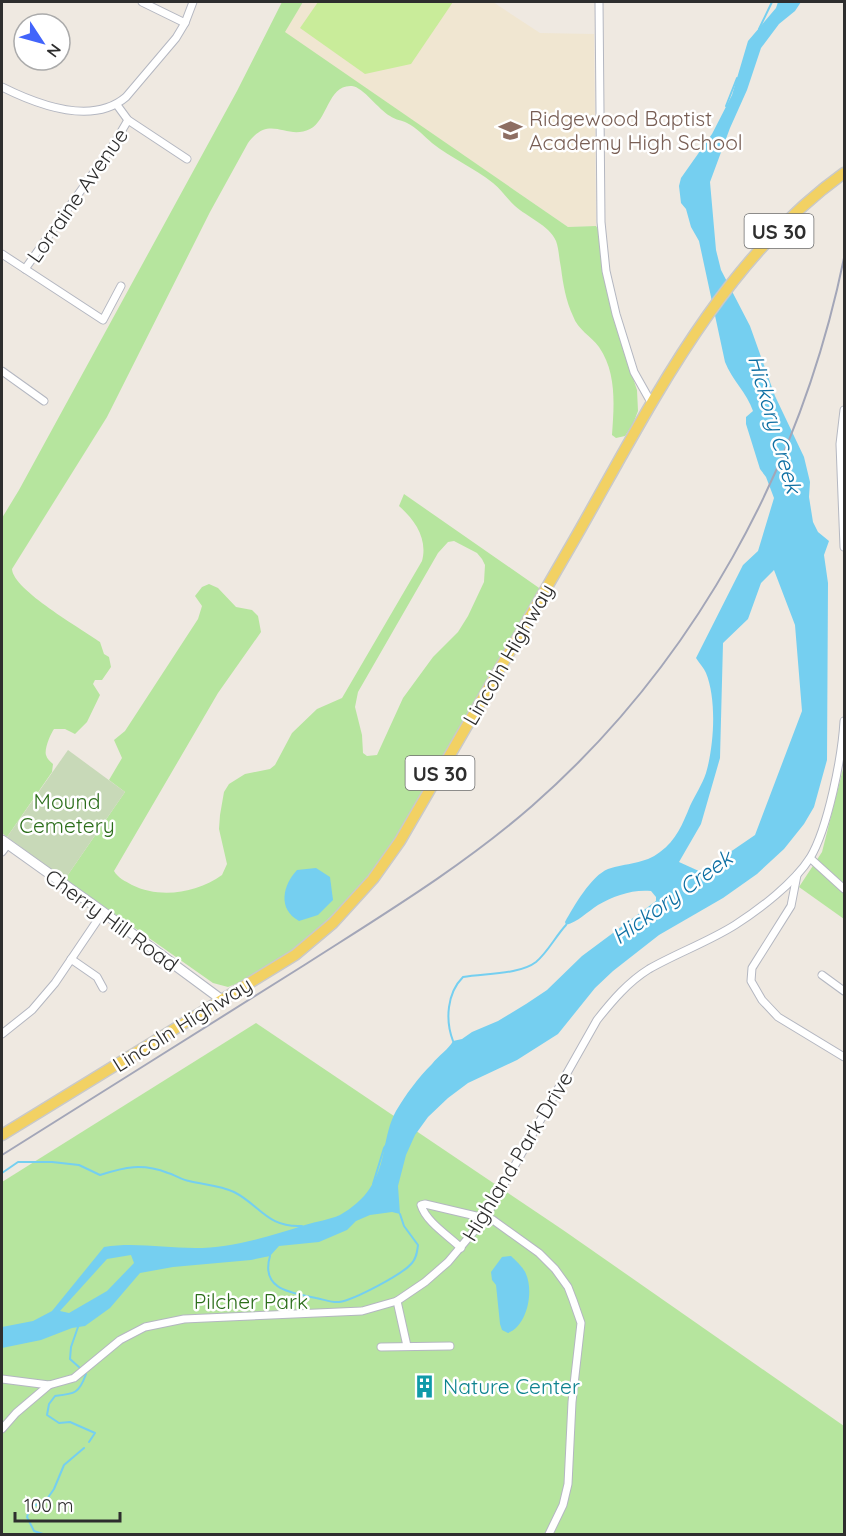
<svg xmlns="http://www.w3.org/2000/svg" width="846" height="1536" viewBox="0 0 846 1536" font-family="Quicksand,sans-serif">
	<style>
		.education { fill: #f0e6d1 }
		.green { fill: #b6e59e; fill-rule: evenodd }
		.cemetery { fill: #c8d9b8 }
		.pitch { fill: #c9ec9a }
		.water { fill: #75cff0; fill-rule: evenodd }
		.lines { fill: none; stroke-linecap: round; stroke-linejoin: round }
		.stream { stroke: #75cff0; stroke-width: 2 }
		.street-casing { stroke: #b4b7c1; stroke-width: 9 }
		.secondary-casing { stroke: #b4b7c1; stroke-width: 11 }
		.primary-casing { stroke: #c9c9c9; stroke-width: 13 }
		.street { stroke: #fff; stroke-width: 7 }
		.secondary { stroke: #fff; stroke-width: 9 }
		.primary { stroke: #f2d163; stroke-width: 10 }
		.rail { stroke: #a3a6b8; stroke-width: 2 }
		.labels { text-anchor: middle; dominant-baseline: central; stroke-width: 5; stroke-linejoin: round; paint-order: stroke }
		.shield { fill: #fff; stroke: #6d6d6d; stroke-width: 1.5 }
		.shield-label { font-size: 20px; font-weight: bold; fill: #2e2e2e }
		.education-label { font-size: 21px; fill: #785e54; stroke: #fff; text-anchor: start }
		.street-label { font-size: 21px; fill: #2e2e2e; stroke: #fff }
		.park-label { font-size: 21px; fill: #2c6e1b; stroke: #fff }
		.culture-label { font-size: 21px; fill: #0d838f; stroke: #fff; text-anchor: start }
		.water-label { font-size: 22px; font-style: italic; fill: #0d6fa3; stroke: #fff }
	</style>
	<rect width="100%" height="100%" fill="#efe9e1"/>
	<path class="education" d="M 303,2 L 493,2 L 540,33 L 594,34 L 596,226 L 568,227 L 284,32 Z"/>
	<g class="green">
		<path d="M 282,2 L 303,2 L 285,32 L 568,227 L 596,226 L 599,231 L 607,293 L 620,339 L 637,390 L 638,411 L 633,424 L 625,436 L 616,438 L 612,435 C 614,406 617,373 599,347 C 591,336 578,330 573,316 C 566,301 563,284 561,268 C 559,259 559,249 556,241 C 549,225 527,217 515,206 C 507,199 501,189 493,183 C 474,168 451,158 432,143 C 424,136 417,128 407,123 C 402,120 395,120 390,116 C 379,110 363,87 352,86 C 328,84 328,120 310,129 C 286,141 270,113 248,143 L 210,212 L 107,417 L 12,569 C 13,590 82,629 100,642 L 104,654 L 109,657 L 111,667 L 102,680 L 95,680 L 93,684 L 100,695 L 87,722 L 75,734 L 65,729 L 54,729 C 51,733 44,749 46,755 C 47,759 50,761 53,764 L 52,772 L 7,837 L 2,833 L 2,518 L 19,490 L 237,91 Z"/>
		<path d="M 404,494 L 542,590 L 385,856 C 344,907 291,963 228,987 L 213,983 L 65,879 L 125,792 L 109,780 L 122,758 L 114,740 L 125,731 L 198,619 L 202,606 L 195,596 L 202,587 L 209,584 L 218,588 L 236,607 L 252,610 L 258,616 L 261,632 L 218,693 L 114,871 C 118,878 125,881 132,885 C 160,899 197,893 222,875 L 227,864 L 219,829 L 220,815 L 224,792 L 229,784 L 245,774 L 270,769 L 275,765 L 292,733 L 317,709 L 342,698 L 422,561 C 428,539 415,520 399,506 ZM 454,541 L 477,553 L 482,559 L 485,565 L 484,582 L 468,616 L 458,632 L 433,657 L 403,698 L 377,755 L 367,756 L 363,753 L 362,735 L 355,707 L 358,692 L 438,553 L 448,542 Z"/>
		<path d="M 844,765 L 844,919 L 799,887 L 822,852 Z"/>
		<path d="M 256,1023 L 563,1230 L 844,1426 L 844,1534 L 2,1534 L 2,1182 Z"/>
	</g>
	<path class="cemetery" d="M 68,750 L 125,792 L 65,879 L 7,837 Z"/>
	<path class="pitch" d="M 318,2 L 453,2 L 411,64 L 365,74 L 300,28 Z"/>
	<g class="water">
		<path d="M 778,2 L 801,2 L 795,11 L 779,24 L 761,48 L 747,90 L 730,128 L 710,182 L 716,250 L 721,270 L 750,326 L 775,396 L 804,457 L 810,482 L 809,497 L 813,522 L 818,532 L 829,541 L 824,555 L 828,583 L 827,760 L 814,807 L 804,824 L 784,849 L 757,874 L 723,898 L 659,935 L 613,971 L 595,988 L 558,1034 L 517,1060 L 468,1083 L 448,1098 L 428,1117 L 415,1135 L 406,1155 L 398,1186 L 400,1214 L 392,1212 L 370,1215 L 356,1221 L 347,1230 L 319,1242 L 279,1246 L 270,1256 L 251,1260 L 173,1267 L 140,1273 L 110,1308 L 85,1326 L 72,1328 L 41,1340 L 2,1348 L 2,1327 L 33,1321 L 52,1311 L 104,1247 C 134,1242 164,1248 195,1248 C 232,1248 271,1236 305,1225 C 317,1221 329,1220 340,1215 C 352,1208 363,1199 370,1188 C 387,1163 382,1137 396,1111 C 406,1094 418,1078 432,1064 C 438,1056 449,1049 453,1041 L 462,1039 L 472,1032 L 498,1021 L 526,1004 L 547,990 L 582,956 L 656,901 L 656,897 L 651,891 C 633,889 613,896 598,905 C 587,912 578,922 566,925 L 565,922 C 574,906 591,876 608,869 C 626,863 645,864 660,852 C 676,841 683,823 690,806 C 695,795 702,785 706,773 C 714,746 717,700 706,673 C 704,668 699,663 696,658 L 743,565 L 758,551 L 774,498 L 766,477 L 760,469 L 746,424 L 746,417 L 753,411 C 747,393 732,380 725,362 L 699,241 L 691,227 L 686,209 L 681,203 L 679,186 L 681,178 L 712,134 L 732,95 L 748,41 L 776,8 ZM 774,570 L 795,625 L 802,711 L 755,835 L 701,872 L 679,862 L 701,824 L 720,758 L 723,643 L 748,619 L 761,583 ZM 131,1255 L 134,1263 L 107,1291 L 69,1313 L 60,1311 L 107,1259 Z"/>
		<path d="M 316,868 L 330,877 L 333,900 L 318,915 L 299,921 C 277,909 283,885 297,870 Z"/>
		<path d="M 511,1256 C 516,1261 524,1268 526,1274 C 534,1292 527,1326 508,1333 L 502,1330 L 500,1324 L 496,1285 L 492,1280 L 491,1272 L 502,1257 Z"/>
	</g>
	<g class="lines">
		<g class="stream">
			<path d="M 759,29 L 772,2"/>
			<path d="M 726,106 L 737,78"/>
			<path d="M 453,1041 C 445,1020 447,993 463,977 C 485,973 519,975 536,962 C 548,952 555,937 566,925"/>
			<path d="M 2,1173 L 18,1162 L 52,1162 L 79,1165 L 100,1175 C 125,1167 142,1163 168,1173 C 175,1175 182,1180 189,1181 C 205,1185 219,1185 234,1192 C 260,1205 267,1228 302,1226"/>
			<path d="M 373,1184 L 384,1148 L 388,1142"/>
			<path d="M 270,1256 C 260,1290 292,1293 316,1298 C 323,1299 332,1303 339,1302 C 354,1300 403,1274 412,1263 C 417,1257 417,1252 418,1245 L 404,1226 L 400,1214"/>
			<path d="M 78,1327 L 71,1347 L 70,1359 L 80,1368"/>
			<path d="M 86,1374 C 79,1394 74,1394 55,1396 L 49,1404 L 47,1415 L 59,1423 L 70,1422 L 95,1433 L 89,1442"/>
			<path d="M 43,1534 L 34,1531 L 27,1517 L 30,1508 L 47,1499 L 54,1489 L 64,1465 L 84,1448"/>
		</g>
		<defs>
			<g id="street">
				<path d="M 142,2 L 185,23"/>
				<path d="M 599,2 L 601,222 L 606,271 L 616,314 L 634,372 L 652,404"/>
				<path d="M 2,87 C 36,104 92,126 126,97 L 176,38 L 185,23 L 193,2"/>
				<path d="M 117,105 L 128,120 L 187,159"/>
				<path d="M 2,254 L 103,320 L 121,286"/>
				<path d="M 25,269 L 114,144 L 128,120"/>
				<path d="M 2,371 L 44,401"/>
				<path d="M 844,410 L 840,444 L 844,547"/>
				<path d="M 2,852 L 8,844"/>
				<path d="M 810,858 L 844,889"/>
				<path d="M 797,875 L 791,906 L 752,968 L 751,981 L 762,1000 L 778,1017 L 844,1057"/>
				<path d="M 71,959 L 97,977 L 103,988"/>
				<path d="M 822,975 L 844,991"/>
				<path d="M 2,1034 L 32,1010 L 55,983 L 103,912"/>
				<path d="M 461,1248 C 449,1236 426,1222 421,1205 L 425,1204 L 493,1220 L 539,1253 L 555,1269 L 568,1287 L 573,1300 L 581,1323 L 572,1402 L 568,1484 L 563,1505 L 549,1534"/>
				<path d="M 397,1301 L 407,1346"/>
				<path d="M 381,1347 L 450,1346"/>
				<path d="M 2,1379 L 49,1385 L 74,1378 L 120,1340 L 145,1327 L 184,1319 L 362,1311 L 397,1301 L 425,1282 L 448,1262 L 485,1218 L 597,1020 C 612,1001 628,982 649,969 C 677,953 708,942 735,925 C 760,909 794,883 810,858 C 828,828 842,757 844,721"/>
				<path d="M 2,1429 L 16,1413 L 49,1385"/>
			</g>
			<path id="secondary" d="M 2,840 L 103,912 L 222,1000"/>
			<path id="primary" d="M 2,1135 L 295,955 L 333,923 L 373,879 L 400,841 C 459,739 519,637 577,535 C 651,405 720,262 844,173"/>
		</defs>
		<use href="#street" class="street-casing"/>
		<use href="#secondary" class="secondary-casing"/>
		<use href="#primary" class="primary-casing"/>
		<use href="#street" class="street"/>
		<use href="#secondary" class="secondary"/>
		<use href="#primary" class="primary"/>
		<path class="rail" d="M 2,1155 C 103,1091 205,1028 306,964 C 384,914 462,867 532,806 C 694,664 801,467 844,258"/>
	</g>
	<defs>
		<symbol id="school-bare" viewBox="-9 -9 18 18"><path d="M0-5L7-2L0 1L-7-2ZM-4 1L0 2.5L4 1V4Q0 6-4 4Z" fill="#8d6e63" stroke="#fff" stroke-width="2.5" paint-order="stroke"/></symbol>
		<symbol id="building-bare" viewBox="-9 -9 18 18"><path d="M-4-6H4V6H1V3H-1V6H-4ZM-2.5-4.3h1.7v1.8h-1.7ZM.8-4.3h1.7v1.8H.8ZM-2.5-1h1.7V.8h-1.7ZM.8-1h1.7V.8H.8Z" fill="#0f9aa8" stroke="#fff" stroke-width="2.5" paint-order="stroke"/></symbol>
	</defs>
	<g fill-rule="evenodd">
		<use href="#school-bare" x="494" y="114" width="33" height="33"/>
		<use href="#building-bare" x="408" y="1370" width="33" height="33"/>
	</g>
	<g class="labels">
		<g class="shield">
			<rect x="744.5" y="214" width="69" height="34" rx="4.5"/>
			<rect x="405.5" y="756" width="69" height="34" rx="4.5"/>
		</g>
		<g class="shield-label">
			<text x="779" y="231">US 30</text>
			<text x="440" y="773">US 30</text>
		</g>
		<g class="education-label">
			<text x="529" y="118">Ridgewood Baptist<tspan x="529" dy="24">Academy High School</tspan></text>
		</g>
		<g class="street-label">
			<text transform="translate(77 195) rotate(-55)">Lorraine Avenue</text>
			<text transform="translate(508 654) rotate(-60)">Lincoln Highway</text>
			<text transform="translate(112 920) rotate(36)">Cherry Hill Road</text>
			<text transform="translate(182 1024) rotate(-32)">Lincoln Highway</text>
			<text transform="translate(517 1156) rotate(-59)">Highland Park Drive</text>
		</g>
		<g class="park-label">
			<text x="67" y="801">Mound<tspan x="67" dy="24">Cemetery</tspan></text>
			<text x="251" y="1301">Pilcher Park</text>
		</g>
		<g class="culture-label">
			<text x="443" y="1386">Nature Center</text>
		</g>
		<g class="water-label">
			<text transform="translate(775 424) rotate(74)">Hickory Creek</text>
			<text transform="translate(672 897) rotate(-36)">Hickory Creek</text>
		</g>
	</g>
	<rect width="846" height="1536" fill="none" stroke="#2e2e2e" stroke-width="6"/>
	<g transform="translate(42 42) rotate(126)"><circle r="28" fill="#ffffff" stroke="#ababab" stroke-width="1.5"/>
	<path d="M0-4.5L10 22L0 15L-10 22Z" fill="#4264fb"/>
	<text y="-9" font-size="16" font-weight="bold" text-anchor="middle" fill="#2e2e2e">N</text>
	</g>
	<path d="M15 1512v9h105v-9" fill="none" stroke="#2e2e2e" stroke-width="3"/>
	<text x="24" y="1512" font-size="18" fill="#2e2e2e" stroke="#ffffff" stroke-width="4.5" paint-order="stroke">100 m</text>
</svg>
